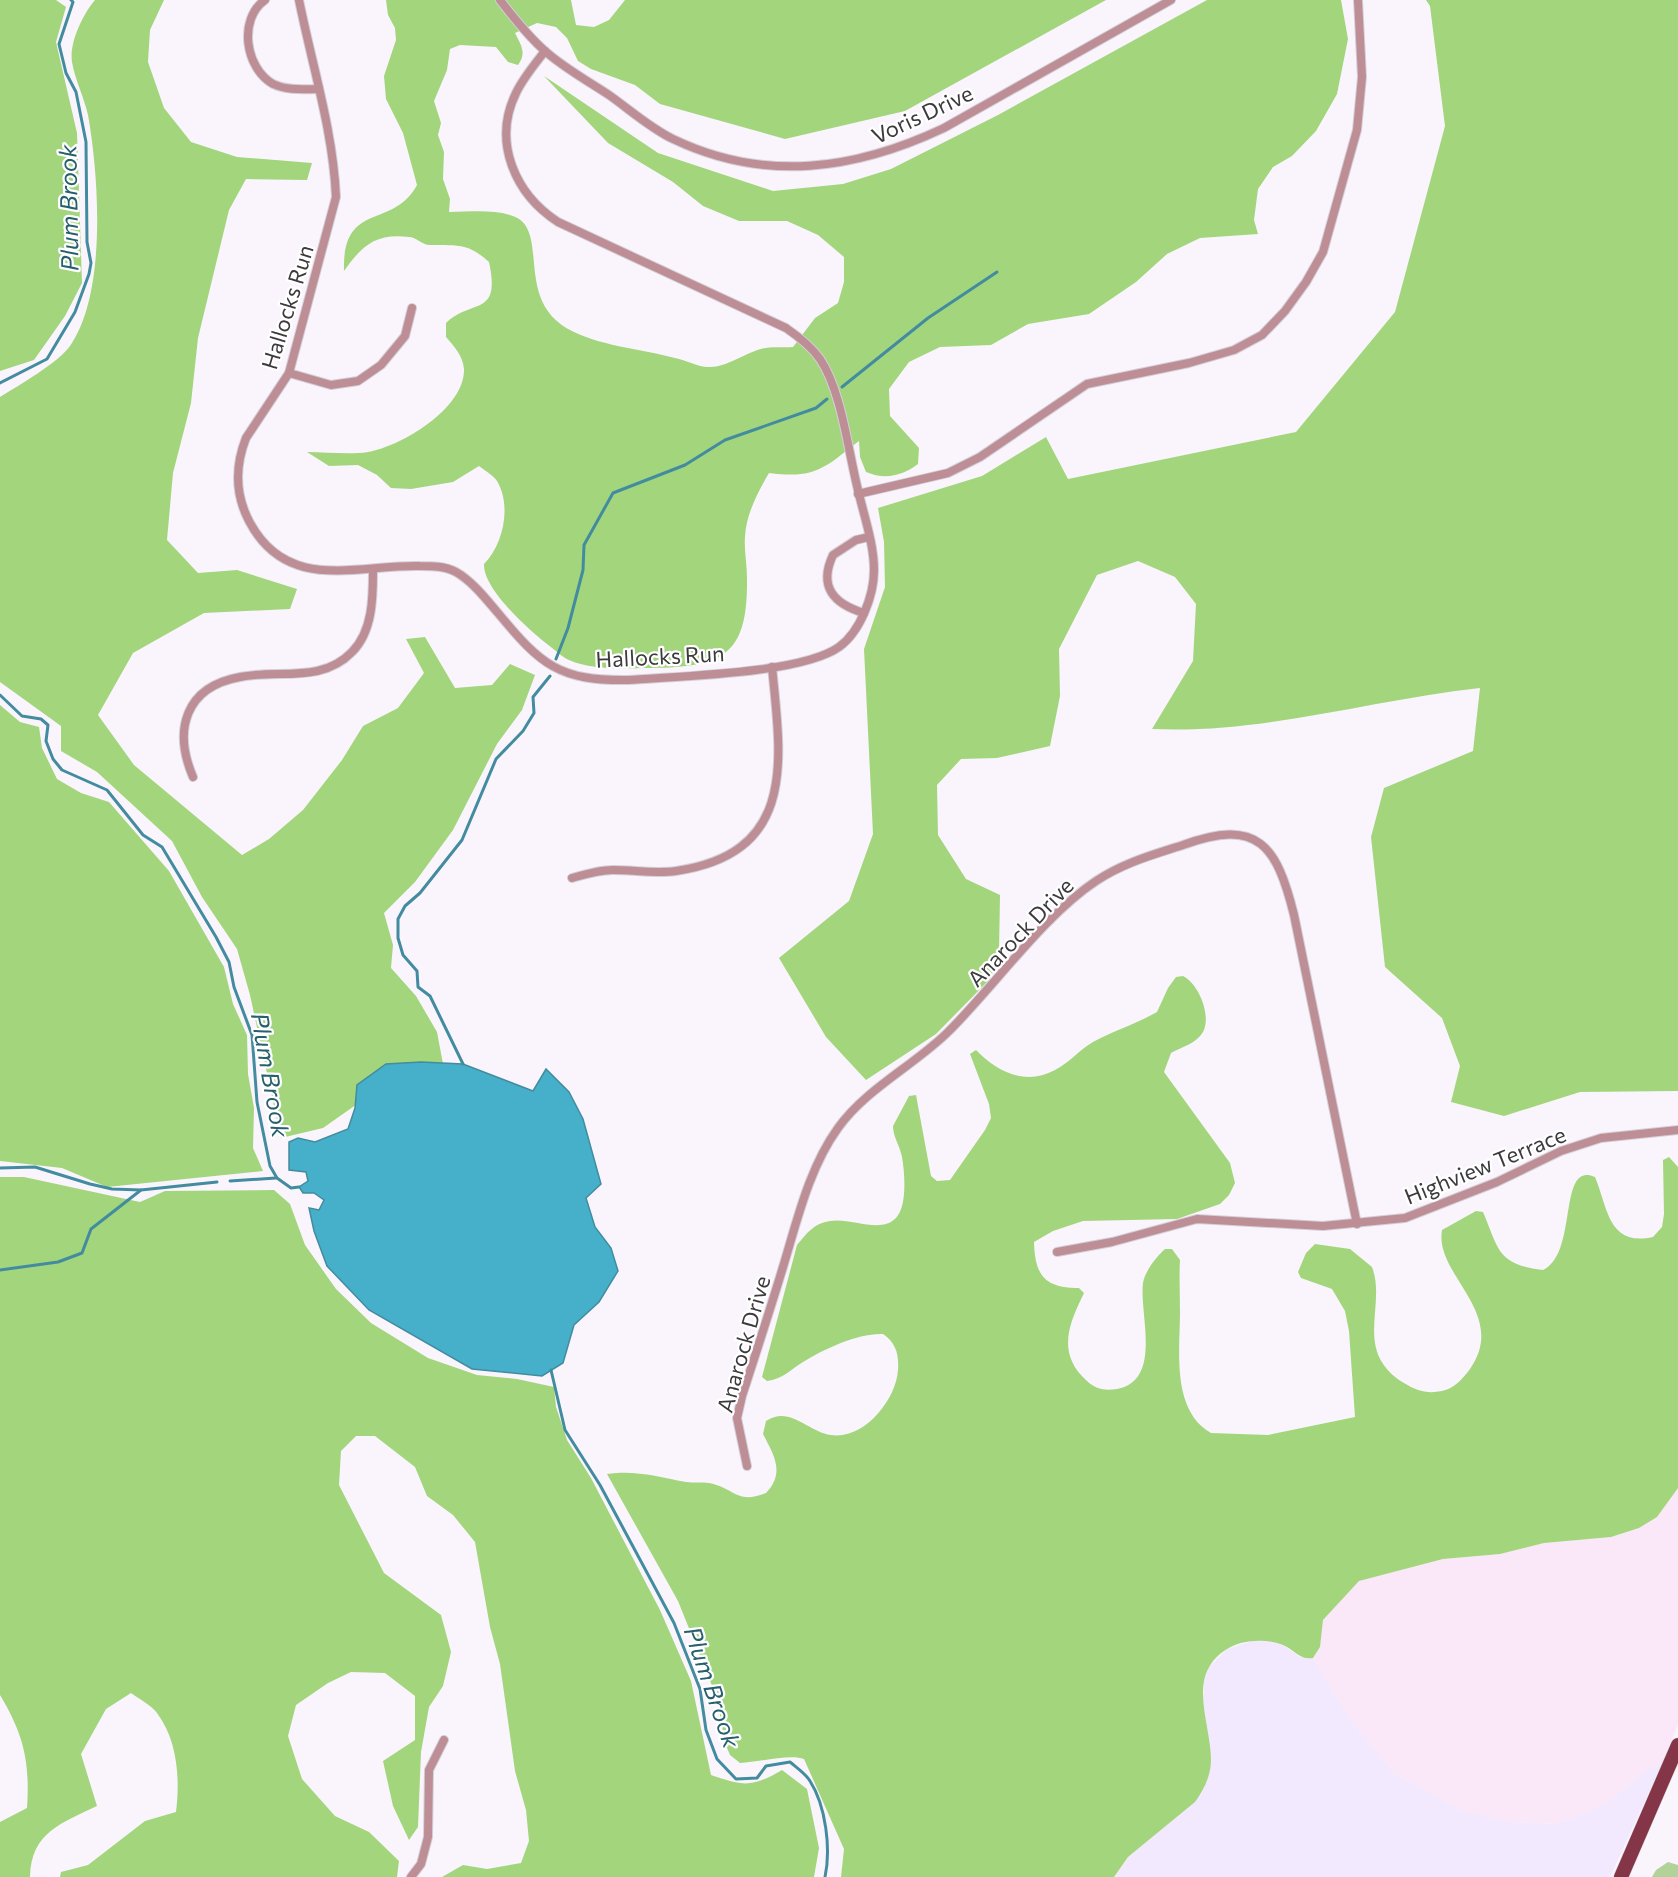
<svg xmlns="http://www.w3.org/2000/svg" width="1678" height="1877" viewBox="0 0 1678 1877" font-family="Commissioner,sans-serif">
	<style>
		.commercial { fill: #fae7f7 }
		.industrial { fill: #f3e9fe }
		.green { fill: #b1d399 }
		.forest { fill: #a3d57d }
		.water { fill: #46afc9; stroke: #438c9f; stroke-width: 1.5 }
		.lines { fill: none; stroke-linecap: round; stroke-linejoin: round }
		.stream { stroke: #438c9f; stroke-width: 3 }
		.minor-casing { stroke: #d4d0d6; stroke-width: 10 }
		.primary-casing { stroke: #d4d0d6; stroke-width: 15 }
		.minor { stroke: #bd8e96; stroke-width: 8 }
		.primary { stroke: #843548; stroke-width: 14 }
		.labels { text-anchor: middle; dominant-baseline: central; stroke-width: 4.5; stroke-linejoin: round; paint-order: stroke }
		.street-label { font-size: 22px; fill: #3c3a3c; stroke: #fff }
		.water-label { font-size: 24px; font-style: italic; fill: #265f6e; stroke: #fff }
	</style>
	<rect width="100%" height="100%" fill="#faf5fc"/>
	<path class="commercial" d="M 1678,1488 L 1678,1724 L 1662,1764 L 1644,1771 L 1609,1802 L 1557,1824 L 1510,1822 L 1461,1810 L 1394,1773 L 1350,1719 L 1313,1658 L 1320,1647 L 1323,1620 L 1359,1581 L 1443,1559 L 1500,1554 L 1544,1543 L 1611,1537 L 1639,1528 L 1657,1517 Z"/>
	<path class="industrial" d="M 1252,1641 L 1272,1641 L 1284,1646 L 1300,1657 L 1313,1658 L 1350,1719 L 1394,1773 L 1461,1810 L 1510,1822 L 1557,1824 L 1609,1802 L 1644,1771 L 1662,1764 L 1610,1877 L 1114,1877 L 1128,1857 L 1195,1802 L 1203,1791 L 1211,1759 L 1203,1711 L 1204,1682 L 1208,1668 L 1227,1649 Z"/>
	<path class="green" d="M 1668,1862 L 1678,1865 L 1678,1877 L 1652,1877 L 1656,1870 Z"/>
	<g class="forest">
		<path d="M 0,0 L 56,0 L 66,7 L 56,42 L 77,133 L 82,283 L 65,316 L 34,360 L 0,371 Z"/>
		<path d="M 95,0 L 164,0 L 150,30 L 148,62 L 164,108 L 191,142 L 237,157 L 312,163 L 307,180 L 246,179 L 229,210 L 198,338 L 191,403 L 173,473 L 167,540 L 198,573 L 237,570 L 297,589 L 290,609 L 204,613 L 133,653 L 98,715 L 134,765 L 242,855 L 269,839 L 303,810 L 342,760 L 363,726 L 398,708 L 424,673 L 406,639 L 425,637 L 455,688 L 492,685 L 510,664 L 535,675 L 522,710 L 497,744 L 453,830 L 415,882 L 384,913 L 393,945 L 391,968 L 416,996 L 437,1032 L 443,1064 L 360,1102 L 323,1128 L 281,1138 L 250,995 L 237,949 L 202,897 L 172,841 L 97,772 L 61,751 L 61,726 L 0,682 L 0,397 C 18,386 59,362 70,346 C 107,293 99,177 88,115 C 84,97 75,80 72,62 C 69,43 83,14 95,0 Z"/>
		<path d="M 386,0 L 571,0 L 576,25 L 594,27 L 609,20 L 625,0 L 1106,0 L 905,111 L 785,139 L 660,104 L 635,85 L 591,69 L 578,61 L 567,38 L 556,27 L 537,23 L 515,33 C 521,45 527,53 518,65 L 508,62 L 496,47 L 460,45 L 450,49 L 447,70 L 434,101 L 441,123 L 438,135 L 444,152 L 443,179 L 450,199 L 449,212 C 470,212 493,209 513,216 C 552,230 511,303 574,332 C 606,347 642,349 675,358 C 686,360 700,368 710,367 C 727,367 745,353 761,349 C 771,346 783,348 793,347 L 815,318 L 838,303 L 844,282 L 844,257 L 818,235 L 787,221 L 739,221 L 703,206 L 673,182 L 608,143 L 544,76 L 658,153 L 773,191 L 843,184 L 891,169 L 998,115 L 1207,0 L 1341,0 L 1348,39 L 1337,94 L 1316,131 L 1292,156 L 1273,167 L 1258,189 L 1254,220 L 1258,234 L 1200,238 L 1167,254 L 1136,282 L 1089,314 L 1028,324 L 991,345 L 940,347 L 909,362 L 889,389 L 890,416 L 919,448 L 918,464 C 902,476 885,480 866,472 L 860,457 L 859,441 C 824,468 816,479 769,473 C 758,492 746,514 745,537 C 744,550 747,564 747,578 C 748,655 724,667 651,668 C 625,668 594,671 569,660 C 562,657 554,649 547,644 C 528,629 483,589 484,564 C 503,545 512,506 497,481 C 493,475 484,470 479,466 L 453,482 L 411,489 L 391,488 L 377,475 L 358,465 L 329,466 L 307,452 C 327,452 349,455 368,452 C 402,446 465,408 464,369 C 463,356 454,346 446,337 L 446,323 C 472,298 501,318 489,262 C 467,242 457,246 430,245 C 422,245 416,237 409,237 C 375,233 362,246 344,271 C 342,200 393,230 417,185 L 403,133 L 386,99 L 384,76 L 396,40 L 395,28 L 388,15 Z"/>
		<path d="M 1426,0 L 1678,0 L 1678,1091 L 1580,1092 L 1504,1116 L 1451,1102 L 1460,1066 L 1442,1018 L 1385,967 L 1371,837 L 1384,788 L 1473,751 L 1480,688 C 1370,700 1263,734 1152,729 L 1193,661 L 1196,604 L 1175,577 L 1138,561 L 1097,575 L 1059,649 L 1060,696 L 1050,746 L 997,758 L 961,759 L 937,785 L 938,835 L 966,879 L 1000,895 L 999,952 L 991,978 L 936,1034 L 866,1080 L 826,1037 L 779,958 L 849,901 L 873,834 L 864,649 L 885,587 L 884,542 L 878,508 L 982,476 L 1046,437 L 1068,479 L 1296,432 L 1395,312 L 1445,126 L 1430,6 Z"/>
		<path d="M 0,705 L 20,722 L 39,727 L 42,748 L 57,779 L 81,793 L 109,802 L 169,871 L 224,967 L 233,1004 L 247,1035 L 248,1074 L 254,1108 L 253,1148 L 263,1171 L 107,1187 L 62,1168 L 0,1161 Z"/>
		<path d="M 1183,976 C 1198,983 1212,1015 1203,1032 C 1197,1043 1182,1047 1171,1053 L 1164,1072 L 1230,1163 L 1235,1183 L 1229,1195 L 1220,1204 L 1177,1219 L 1083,1221 L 1053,1231 L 1034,1242 C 1035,1276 1045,1288 1079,1288 L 1084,1293 C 1069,1324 1056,1353 1087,1381 C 1096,1389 1104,1391 1117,1389 C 1163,1380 1139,1314 1143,1283 C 1145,1271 1157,1256 1165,1249 L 1172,1249 L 1180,1260 C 1179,1278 1180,1295 1180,1312 C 1180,1350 1171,1410 1211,1433 L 1268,1435 L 1355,1417 L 1349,1331 L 1345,1311 L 1332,1289 L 1301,1278 L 1298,1272 L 1306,1253 L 1315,1244 L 1350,1249 L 1372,1267 C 1387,1306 1352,1351 1404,1383 C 1417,1391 1427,1394 1442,1391 C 1454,1389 1463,1378 1470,1369 C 1509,1313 1434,1275 1442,1230 L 1476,1211 L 1483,1212 C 1499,1249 1496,1264 1543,1270 C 1579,1253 1557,1160 1595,1177 C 1608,1208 1608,1247 1653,1237 L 1662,1227 L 1664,1214 L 1663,1160 L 1669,1157 L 1678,1167 L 1678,1488 L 1657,1517 L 1639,1528 L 1611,1537 L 1544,1543 L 1500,1554 L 1443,1559 L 1359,1581 L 1323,1620 L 1320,1647 L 1313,1658 C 1300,1660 1295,1651 1285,1646 C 1269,1638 1242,1639 1227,1649 C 1185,1675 1211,1722 1211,1760 C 1211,1775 1204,1790 1195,1802 L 1128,1857 L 1114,1877 L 841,1877 L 844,1849 L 804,1759 C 790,1754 759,1762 740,1763 L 730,1755 L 725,1743 L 717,1698 L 678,1601 L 607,1474 C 637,1470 657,1477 686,1482 C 694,1483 702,1482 709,1483 C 735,1488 737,1505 766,1493 C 786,1472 773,1454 763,1434 L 766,1421 C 790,1405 808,1432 831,1435 C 864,1440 896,1400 898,1370 C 899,1354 896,1343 883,1334 C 858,1333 824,1349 803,1362 C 790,1370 783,1379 767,1381 L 762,1377 L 797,1245 C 806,1234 814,1223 830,1221 C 856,1216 900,1246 904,1194 C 905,1183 904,1168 902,1157 C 900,1146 893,1137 893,1126 L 909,1096 L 916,1095 L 931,1176 L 937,1181 L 950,1180 L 985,1130 L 991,1118 L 989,1104 L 970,1054 L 976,1050 C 997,1072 1026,1086 1055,1070 C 1069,1063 1079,1050 1093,1042 C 1113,1031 1136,1024 1157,1012 L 1168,988 L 1176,977 Z"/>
		<path d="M 0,1177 L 24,1177 L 140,1202 L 165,1191 L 274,1190 L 290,1204 L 305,1245 L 336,1289 L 371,1323 L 428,1358 L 477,1375 L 517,1379 L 554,1387 L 556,1407 L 567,1440 L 591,1478 L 660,1610 L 691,1681 L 711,1775 C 744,1786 751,1788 782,1770 L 807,1789 L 819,1848 L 814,1877 L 442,1877 L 463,1865 L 487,1869 L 521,1863 L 529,1841 L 526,1810 L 515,1771 L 500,1664 L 490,1627 L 475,1542 L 453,1515 L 427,1496 L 415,1467 L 375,1436 L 356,1436 L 341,1451 L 339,1485 L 384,1573 L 441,1615 L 451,1652 L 443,1686 L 429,1707 L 421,1752 L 418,1827 L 409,1840 L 393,1806 L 383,1761 L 415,1740 L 415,1696 L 385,1673 L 351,1672 L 328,1683 L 296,1705 L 288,1736 L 302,1779 L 335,1816 L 369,1832 L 399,1861 L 397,1877 L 60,1877 L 61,1872 L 88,1865 L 145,1821 L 176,1812 C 180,1780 178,1741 157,1713 C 151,1705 139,1699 131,1693 L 106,1709 L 81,1754 L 97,1806 C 62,1823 31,1832 30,1877 L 0,1877 L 0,1822 L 27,1808 C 30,1762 24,1735 0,1695 Z"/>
	</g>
	<path class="water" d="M 421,1062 L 463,1064 L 533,1091 L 546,1069 L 569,1092 L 583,1119 L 601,1184 L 586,1198 L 595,1227 L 611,1248 L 618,1271 L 599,1302 L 574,1325 L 563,1363 L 542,1376 L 472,1369 L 369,1310 L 327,1266 L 314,1231 L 309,1208 L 319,1210 L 324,1200 L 314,1193 L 303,1193 L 299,1187 L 308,1181 L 306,1172 L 289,1170 L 289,1142 L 298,1138 L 315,1142 L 348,1129 L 355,1108 L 357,1085 L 386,1064 Z"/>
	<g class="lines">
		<g class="stream">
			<path d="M 0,383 L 47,359 L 75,312 L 89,274 L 91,263 L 87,242 L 86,142 L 76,92 L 66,73 L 59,44 L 73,2 L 71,0"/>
			<path d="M 842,387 L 928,318 L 997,272"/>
			<path d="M 556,659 L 568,628 L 583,570 L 584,545 L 613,493 L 685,465 L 725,440 L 816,408 L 827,399"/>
			<path d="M 0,695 L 22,716 L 41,719 L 48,725 L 46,741 L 53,759 L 62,770 L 107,790 L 143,835 L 162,847 L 216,937 L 229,962 L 234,987 L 252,1035 L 257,1102 L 270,1166 L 277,1178 L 291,1188 L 299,1187"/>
			<path d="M 463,1064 L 430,996 L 418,987 L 417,971 L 403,955 L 398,938 L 398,919 L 405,906 L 420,893 L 462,840 L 496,759 L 523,731 L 534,713 L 533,697 L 550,676"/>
			<path d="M 0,1168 L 35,1167 L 90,1184 L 112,1189 L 141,1190"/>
			<path d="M 230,1181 L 276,1178"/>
			<path d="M 0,1270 L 58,1262 L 82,1253 L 91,1229 L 141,1190 L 217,1182"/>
			<path d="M 551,1370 L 565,1430 L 600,1485 L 674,1623 L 700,1689 L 706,1730 L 717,1759 L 736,1779 L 757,1778 L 766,1766 L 790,1762 C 797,1768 806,1774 810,1781 C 826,1806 831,1849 825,1877"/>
		</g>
		<defs>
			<g id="minor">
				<path d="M 265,0 C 238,19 245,68 273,84 C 288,91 304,89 319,89"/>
				<path d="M 299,0 C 312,65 333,130 336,197 L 289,373 L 246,438 C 235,466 235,494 249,521 C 287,594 358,564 420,566 C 432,566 445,566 456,572 C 472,581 486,599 498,613 C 541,665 559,681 628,680 C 678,676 801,674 839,647 C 860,632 874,596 874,570 C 874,544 864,516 858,490 C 848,451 842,392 820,359 C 811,346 799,337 786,328 L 558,222 C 515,194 492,142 516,93 C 523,78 535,64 545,51"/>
				<path d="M 500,0 C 513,17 529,37 545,51 C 564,68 588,81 609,95 C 629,109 650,128 673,139 C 765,183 855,170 944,128 L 1171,0"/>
				<path d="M 289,373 L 331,385 L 358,381 L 381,365 L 405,336 L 412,308"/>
				<path d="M 858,494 L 948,473 L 980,457 L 1087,384 L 1189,363 L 1234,350 L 1262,335 L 1285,311 L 1306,282 L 1323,252 L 1357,130 L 1362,77 L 1358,0"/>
				<path d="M 864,613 C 834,604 818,587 833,555 L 856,540 L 869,537"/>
				<path d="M 193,777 C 173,730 185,687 240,677 C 278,669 321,684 352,652 C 373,631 373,597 373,570"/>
				<path d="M 572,878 C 586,874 599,870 613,870 C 634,870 655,874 676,871 C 798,853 781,759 772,667"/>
				<path d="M 1057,1252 L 1112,1242 L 1197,1219 L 1323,1226 L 1405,1218 L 1497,1182 L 1561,1151 L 1601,1138 L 1678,1130"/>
				<path d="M 747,1466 L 737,1418 L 742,1396 C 756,1353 770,1310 783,1267 C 797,1221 809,1168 838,1128 C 866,1089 913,1066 947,1033 C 994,987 1042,917 1096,881 C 1123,863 1152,855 1183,845 C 1258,817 1277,846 1294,915 L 1357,1224"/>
				<path d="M 411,1877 L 421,1864 L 428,1837 L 429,1770 L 444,1740"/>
			</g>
			<path id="primary" d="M 1621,1877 L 1678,1745"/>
		</defs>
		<use href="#minor" class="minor-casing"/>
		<use href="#primary" class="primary-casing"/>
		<use href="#minor" class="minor"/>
		<use href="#primary" class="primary"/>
	</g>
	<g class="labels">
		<g class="street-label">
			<text transform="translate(922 114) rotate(-25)">Voris Drive</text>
			<text transform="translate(287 307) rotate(-73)">Hallocks Run</text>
			<text transform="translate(660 656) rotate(-3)">Hallocks Run</text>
			<text transform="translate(1020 932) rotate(-46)">Anarock Drive</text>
			<text transform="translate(1485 1165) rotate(-22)">Highview Terrace</text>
			<text transform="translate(743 1344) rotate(-74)">Anarock Drive</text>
		</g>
		<g class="water-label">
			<text transform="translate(68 208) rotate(-91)">Plum Brook</text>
			<text transform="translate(271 1075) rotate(80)">Plum Brook</text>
			<text transform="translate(713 1687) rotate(71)">Plum Brook</text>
		</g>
	</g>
</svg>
